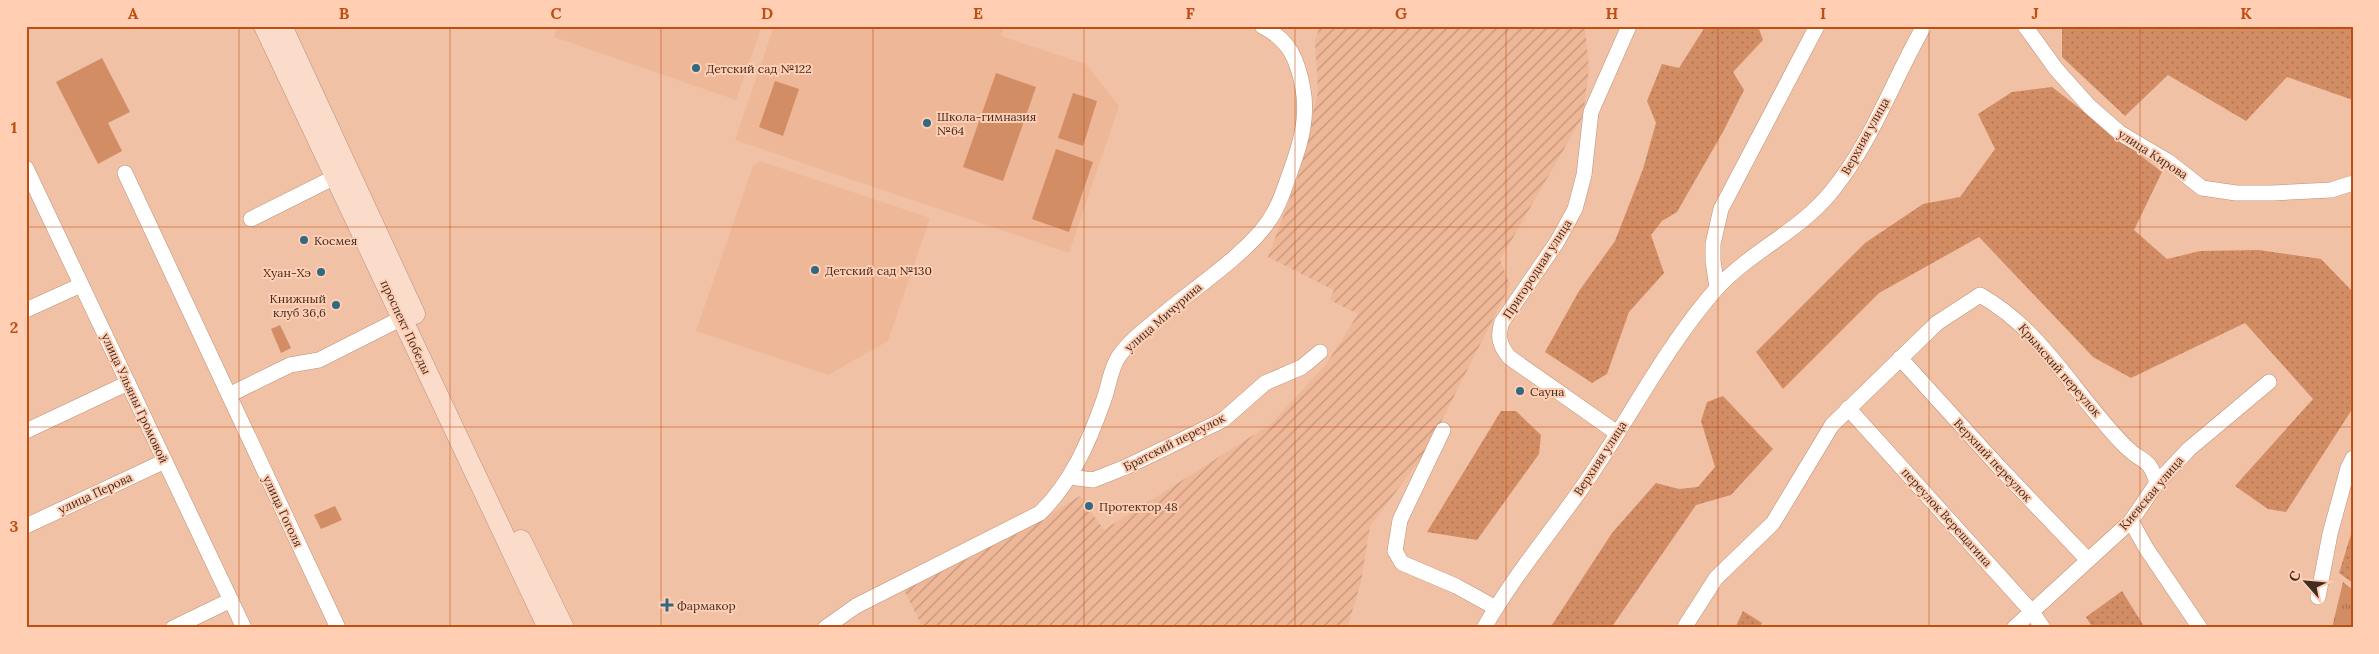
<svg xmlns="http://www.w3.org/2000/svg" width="2379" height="654" viewBox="0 0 2379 654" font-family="Lora,serif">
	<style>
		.built { fill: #eeb798 }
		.industrial { fill: url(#industrial-furrows) }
		.grass { fill: url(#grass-tufts) }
		.park { fill: #d28d65 }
		.garden { fill: url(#garden-dots) }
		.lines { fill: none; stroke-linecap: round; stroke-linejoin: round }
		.minor-casing { stroke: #bd9076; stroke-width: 16 }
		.major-casing { stroke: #b88f79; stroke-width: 21 }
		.minor { stroke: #fff; stroke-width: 15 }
		.major { stroke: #fbdcca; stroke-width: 20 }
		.grid { fill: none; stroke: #be4e12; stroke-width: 1; stroke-opacity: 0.55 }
		.poi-dot { fill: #316983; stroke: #ffceb3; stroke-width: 2 }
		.labels { text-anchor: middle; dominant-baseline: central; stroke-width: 4; stroke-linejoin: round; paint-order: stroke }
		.poi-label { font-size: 12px; fill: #402d23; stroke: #ffceb3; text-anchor: start }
		.street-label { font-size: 12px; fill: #402d23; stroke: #ffceb3 }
		.neatline { fill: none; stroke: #be4e12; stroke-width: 2 }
		.grid-label { font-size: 16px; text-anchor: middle; font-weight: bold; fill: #be4e12 }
	</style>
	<defs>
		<pattern id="industrial-furrows" width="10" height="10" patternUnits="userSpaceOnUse" patternTransform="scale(1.25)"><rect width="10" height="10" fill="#eeb798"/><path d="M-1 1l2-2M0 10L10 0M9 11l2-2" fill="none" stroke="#c2957c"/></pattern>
		<pattern id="grass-tufts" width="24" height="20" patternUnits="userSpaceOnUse" patternTransform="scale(1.25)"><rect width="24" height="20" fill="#d28d65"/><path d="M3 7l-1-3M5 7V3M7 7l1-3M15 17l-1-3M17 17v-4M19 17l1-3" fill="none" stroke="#ac7453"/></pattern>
		<pattern id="garden-dots" width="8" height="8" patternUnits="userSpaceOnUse" patternTransform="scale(1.25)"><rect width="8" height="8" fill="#d28d65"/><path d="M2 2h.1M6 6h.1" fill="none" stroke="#ac7453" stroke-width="1.8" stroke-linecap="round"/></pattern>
	</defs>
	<rect width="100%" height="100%" fill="#f1c1a6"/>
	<g class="built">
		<path d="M 558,26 L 762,26 L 736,100 L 554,37 Z"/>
		<path d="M 774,26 L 1004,26 L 1001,36 L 1086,64 L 1119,106 L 1069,253 L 735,140 Z"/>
		<path d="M 760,161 L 930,218 L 888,341 L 828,375 L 696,331 L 753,166 Z"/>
	</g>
	<path class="industrial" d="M 1320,26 L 1585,26 L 1589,68 L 1583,116 L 1500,260 L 1510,285 L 1426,452 L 1370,526 L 1361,582 L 1347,628 L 923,628 L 904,590 L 1039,521 L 1080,496 L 1104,530 L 1271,424 L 1327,363 L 1358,314 L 1330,300 L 1334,290 L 1268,257 L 1299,174 L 1318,92 L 1315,41 Z"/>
	<path class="grass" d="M 2343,582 L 2353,590 L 2353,628 L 2332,628 Z"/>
	<g class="park">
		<path d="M 102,58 L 130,112 L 108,123 L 122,151 L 98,164 L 56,82 Z"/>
		<path d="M 996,73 L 1036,87 L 1003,181 L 963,167 Z"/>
		<path d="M 775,81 L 799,89 L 783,136 L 759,127 Z"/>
		<path d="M 1073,93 L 1097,101 L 1083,146 L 1058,138 Z"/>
		<path d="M 1056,149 L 1093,162 L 1069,232 L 1032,219 Z"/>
		<path d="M 280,325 L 291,348 L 281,353 L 271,329 Z"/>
		<path d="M 335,506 L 342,520 L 321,529 L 314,515 Z"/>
	</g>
	<g class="garden">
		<path d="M 1703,26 L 1758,26 L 1763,40 L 1733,72 L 1744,90 L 1724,130 L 1677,212 L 1662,221 L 1651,235 L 1664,273 L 1629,312 L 1607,374 L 1592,383 L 1545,352 L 1579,291 L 1615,241 L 1643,169 L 1656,123 L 1647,101 L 1662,64 L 1679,68 L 1703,30 Z"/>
		<path d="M 2062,26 L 2353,26 L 2353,100 L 2287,77 L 2246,121 L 2168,75 L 2125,116 L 2062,57 Z"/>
		<path d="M 2052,87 L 2162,172 L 2134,230 L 2167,259 L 2200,251 L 2259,250 L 2321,259 L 2353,292 L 2353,408 L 2286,512 L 2268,509 L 2235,486 L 2313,399 L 2245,323 L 2131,378 L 2093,357 L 1979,237 L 1879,293 L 1783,389 L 1756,352 L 1865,243 L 1923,204 L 1960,197 L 1995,149 L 1978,114 L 2012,92 Z"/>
		<path d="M 1723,396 L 1773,449 L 1731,495 L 1696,505 L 1611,628 L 1550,628 L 1612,533 L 1656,483 L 1679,489 L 1698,487 L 1715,467 L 1701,421 L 1707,402 Z"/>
		<path d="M 1501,411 L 1516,411 L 1541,435 L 1539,454 L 1477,540 L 1427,532 Z"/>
		<path d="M 2353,528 L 2353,583 L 2339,573 Z"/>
		<path d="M 2122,591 L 2145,628 L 2093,628 L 2086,617 Z"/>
		<path d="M 1743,611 L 1762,623 L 1759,628 L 1735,628 Z"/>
	</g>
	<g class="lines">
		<defs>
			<g id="minor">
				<path d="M 2025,26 L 2056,69 L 2089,106 L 2120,133 L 2169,162 L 2202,188 L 2236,193 L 2273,193 L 2331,190 L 2353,183"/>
				<path d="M 26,168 L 244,628"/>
				<path d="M 125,173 L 338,628"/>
				<path d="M 251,219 L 335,177"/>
				<path d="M 1717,288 L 1713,261 L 1713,244 L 1721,209 L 1817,26"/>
				<path d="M 26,310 L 81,285"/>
				<path d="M 1900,358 L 1999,467 L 2088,560"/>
				<path d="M 229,395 L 290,365 L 319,360 L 402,318"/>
				<path d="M 1848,408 L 2032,612 L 2043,628"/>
				<path d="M 1443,430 L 1400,520 L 1395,551 L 1402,563 L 1456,586 L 1496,608"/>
				<path d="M 26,431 L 128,383"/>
				<path d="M 1617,433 L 1509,357 C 1500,346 1497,336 1502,322 L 1557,242 L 1575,209 L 1584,175 L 1591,112 L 1629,26"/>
				<path d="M 1069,477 L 1093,480 L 1126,467 L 1223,420 L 1265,383 L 1302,367 L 1320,352"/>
				<path d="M 2131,521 L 2146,548 L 2200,628"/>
				<path d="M 26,526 L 165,461"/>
				<path d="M 2318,597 L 2330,534 L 2348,468 L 2353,458"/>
				<path d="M 173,628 L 231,600"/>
				<path d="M 825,628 L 856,606 L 1040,513 C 1071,483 1089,442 1103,402 C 1109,387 1110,369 1119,356 C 1131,339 1150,326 1166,312 C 1195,288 1248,252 1268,222 C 1280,205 1285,186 1292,167 C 1301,142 1308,117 1303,89 C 1298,61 1290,40 1262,26"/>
				<path d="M 1484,628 C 1514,575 1554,529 1588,479 C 1631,416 1666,346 1717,288 C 1751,251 1800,231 1832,191 C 1872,142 1893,80 1924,26"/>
				<path d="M 1684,628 L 1716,578 L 1773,523 L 1832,425 L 1937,323 L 1980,295 C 2043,330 2076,397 2126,447 C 2143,464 2149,456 2157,483"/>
				<path d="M 2014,628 L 2131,521 L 2157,483 L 2189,449 L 2269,382"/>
			</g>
			<g id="major">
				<path d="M 264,26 L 548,628"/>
				<path d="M 282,26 L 415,314"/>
				<path d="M 521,540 L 564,628"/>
			</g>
		</defs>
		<use href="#minor" class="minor-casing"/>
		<use href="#major" class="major-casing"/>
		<use href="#minor" class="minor"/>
		<use href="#major" class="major"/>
	</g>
	<path class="grid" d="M 239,26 L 239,628M 450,26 L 450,628M 661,26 L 661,628M 873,26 L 873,628M 1084,26 L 1084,628M 1295,26 L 1295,628M 1506,26 L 1506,628M 1718,26 L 1718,628M 1929,26 L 1929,628M 2140,26 L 2140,628M 26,227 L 2353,227M 26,427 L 2353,427"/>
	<g class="poi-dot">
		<circle cx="696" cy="68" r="5"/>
		<circle cx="927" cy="123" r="5"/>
		<circle cx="304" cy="240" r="5"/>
		<circle cx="815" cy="270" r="5"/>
		<circle cx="321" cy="272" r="5"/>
		<circle cx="336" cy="305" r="5"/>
		<circle cx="1520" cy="391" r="5"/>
		<circle cx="1089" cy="506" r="5"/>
		<path d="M664.5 597.5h5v5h5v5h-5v5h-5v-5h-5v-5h5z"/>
	</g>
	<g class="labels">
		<g class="poi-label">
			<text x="706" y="68">Детский сад №122</text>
			<text x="937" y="116">Школа-гимназия<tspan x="937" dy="14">№64</tspan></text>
			<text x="314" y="240">Космея</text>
			<text x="825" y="270">Детский сад №130</text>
			<text x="311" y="272" text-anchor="end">Хуан-Хэ</text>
			<text x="326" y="298" text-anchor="end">Книжный<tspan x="326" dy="14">клуб 36,6</tspan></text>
			<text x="1530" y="391">Сауна</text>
			<text x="1099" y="506">Протектор 48</text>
			<text x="677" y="605">Фармакор</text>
		</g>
		<g class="street-label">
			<text transform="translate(1865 136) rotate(-61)">Верхняя улица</text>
			<text transform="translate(2153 154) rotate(33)">улица Кирова</text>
			<text transform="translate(1537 269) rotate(-57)">Пригородная улица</text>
			<text transform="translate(1163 317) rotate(-41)">улица Мичурина</text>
			<text transform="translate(406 327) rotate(65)">проспект Победы</text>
			<text transform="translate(2060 370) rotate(49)">Крымский переулок</text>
			<text transform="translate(135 398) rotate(65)">улица Ульяны Громовой</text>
			<text transform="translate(1174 442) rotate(-27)">Братский переулок</text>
			<text transform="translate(1600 458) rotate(-57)">Верхняя улица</text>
			<text transform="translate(1993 460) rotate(47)">Верхний переулок</text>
			<text transform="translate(95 493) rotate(-25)">улица Перова</text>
			<text transform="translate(2151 493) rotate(-50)">Киевская улица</text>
			<text transform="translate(283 511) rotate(65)">улица Гоголя</text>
			<text transform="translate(1947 517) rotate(48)">переулок Верещагина</text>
		</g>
	</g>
	<rect width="2379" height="654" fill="none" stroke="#ffceb3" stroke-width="55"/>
	<g transform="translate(2306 582) rotate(297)" stroke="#ffceb3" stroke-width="4" paint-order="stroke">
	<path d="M0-4L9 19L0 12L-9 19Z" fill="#402d23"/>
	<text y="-8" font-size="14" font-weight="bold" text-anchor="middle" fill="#402d23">С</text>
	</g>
	<rect x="28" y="28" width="2324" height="598" class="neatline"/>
	<g class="grid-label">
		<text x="133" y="19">A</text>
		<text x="344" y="19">B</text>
		<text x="556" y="19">C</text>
		<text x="767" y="19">D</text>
		<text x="978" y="19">E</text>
		<text x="1190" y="19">F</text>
		<text x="1401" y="19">G</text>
		<text x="1612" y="19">H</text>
		<text x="1823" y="19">I</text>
		<text x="2035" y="19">J</text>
		<text x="2246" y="19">K</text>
		<text x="14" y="133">1</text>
		<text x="14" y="333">2</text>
		<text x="14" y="532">3</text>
	</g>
</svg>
